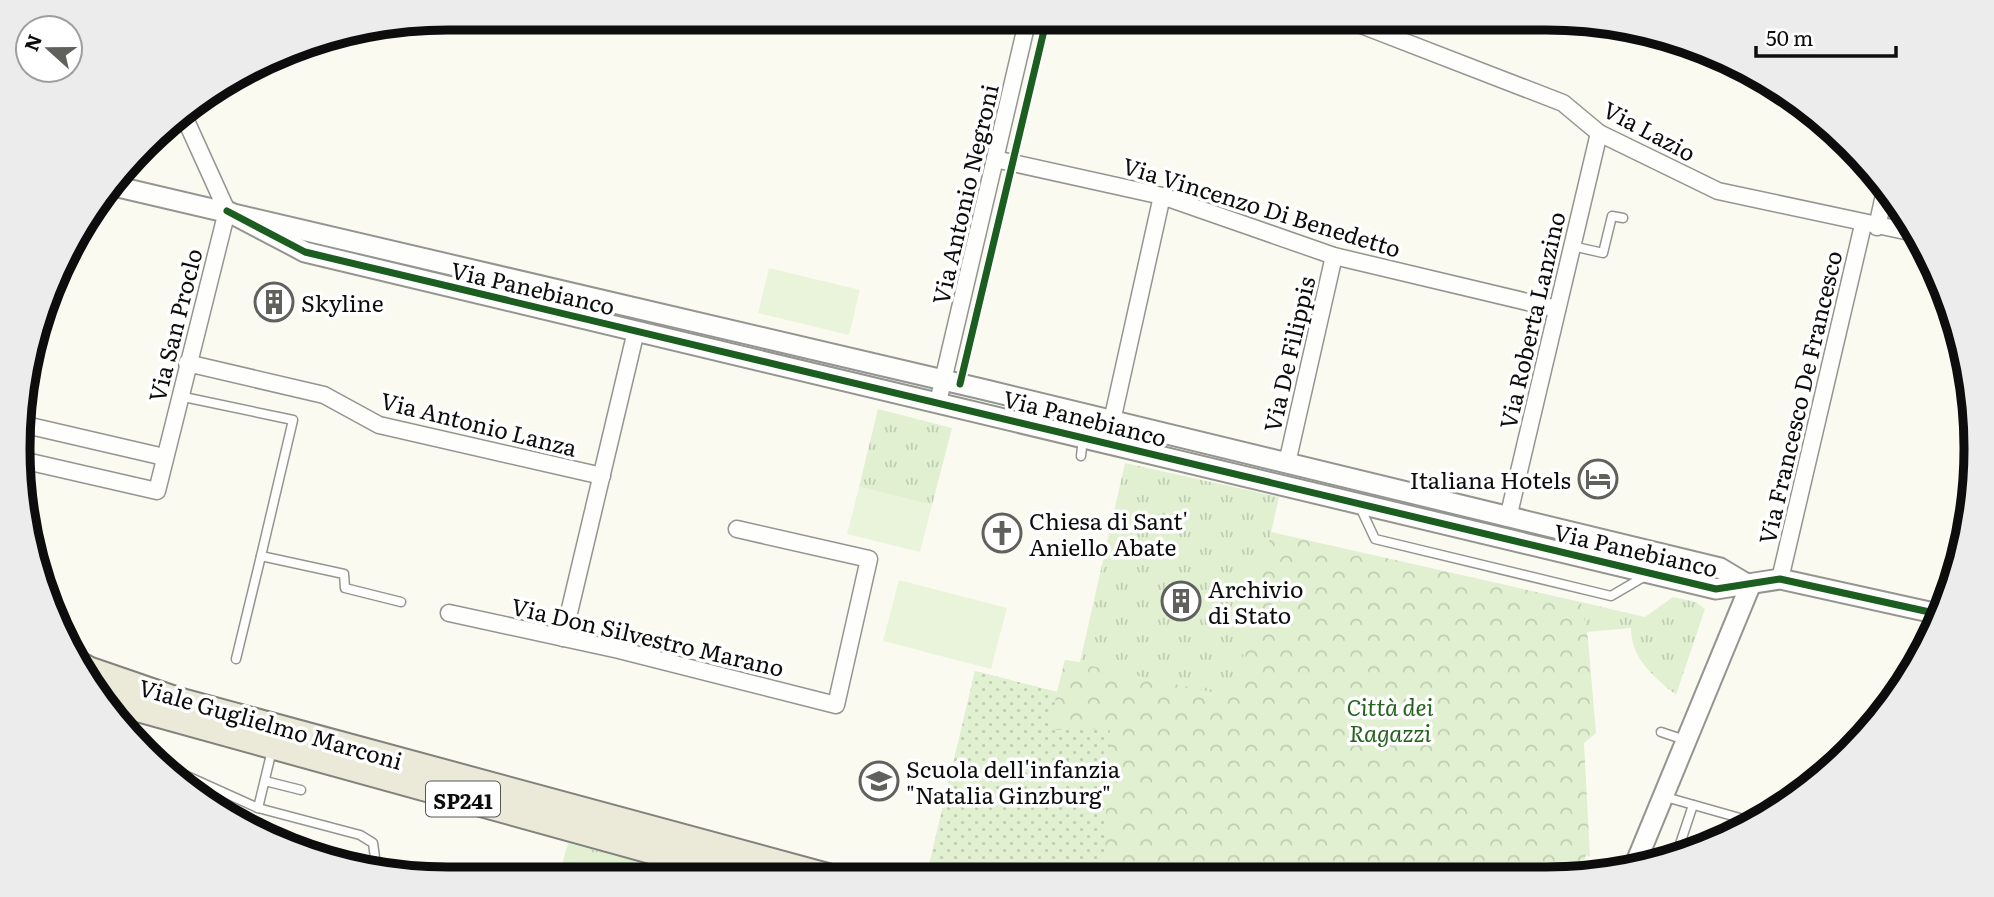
<svg xmlns="http://www.w3.org/2000/svg" width="1994" height="897" viewBox="0 0 1994 897" font-family="Literata,serif">
	<style>
		.grass { fill: url(#grass-tufts) }
		.park { fill: url(#park-crowns) }
		.garden { fill: url(#garden-dots) }
		.pitch { fill: #eaf4db }
		.lines { fill: none; stroke-linecap: round; stroke-linejoin: round }
		.service-casing { stroke: #949490; stroke-width: 11 }
		.minor-casing { stroke: #949490; stroke-width: 19 }
		.tertiary-casing { stroke: #949490; stroke-width: 23 }
		.primary-casing { stroke: #81817d; stroke-width: 28 }
		.service { stroke: #fefefd; stroke-width: 8 }
		.minor { stroke: #fefefd; stroke-width: 16 }
		.tertiary { stroke: #fefefd; stroke-width: 19 }
		.primary { stroke: #ebe9d8; stroke-width: 24 }
		.cycleway-casing { stroke: #fff; stroke-width: 11 }
		.cycleway { stroke: #1b5e20; stroke-width: 7 }
		.labels { text-anchor: middle; dominant-baseline: central; stroke-width: 7; stroke-linejoin: round; paint-order: stroke }
		.shield { fill: #fff; stroke: #565656; stroke-width: 2 }
		.shield-label { font-size: 21px; font-weight: bold; fill: #0d0d0d }
		.street-label { font-size: 23px; fill: #0d0d0d; stroke: #fff }
		.poi-label { font-size: 23px; fill: #0d0d0d; stroke: #fff; text-anchor: start }
		.park-label { font-size: 23px; font-style: italic; fill: #24631e; stroke: #fff }
		.rim { fill: none; stroke: #0d0d0d; stroke-width: 9 }
	</style>
	<defs>
		<pattern id="grass-tufts" width="24" height="20" patternUnits="userSpaceOnUse" patternTransform="scale(1.75)"><rect width="24" height="20" fill="#e0f0d1"/><path d="M3 7l-1-3M5 7V3M7 7l1-3M15 17l-1-3M17 17v-4M19 17l1-3" fill="none" stroke="#bfcdb2"/></pattern>
		<pattern id="park-crowns" width="20" height="18" patternUnits="userSpaceOnUse" patternTransform="scale(1.75)"><rect width="20" height="18" fill="#e0f0d1"/><path d="M2 6a3 3 0 1 1 6 0M12 15a3 3 0 1 1 6 0" fill="none" stroke="#bfcdb2"/></pattern>
		<pattern id="garden-dots" width="8" height="8" patternUnits="userSpaceOnUse" patternTransform="scale(1.75)"><rect width="8" height="8" fill="#e0f0d1"/><path d="M2 2h.1M6 6h.1" fill="none" stroke="#bfcdb2" stroke-width="1.8" stroke-linecap="round"/></pattern>
	</defs>
	<rect width="100%" height="100%" fill="#fbfaf1"/>
	<g class="grass">
		<path d="M 878,409 L 952,428 L 932,505 L 859,487 Z"/>
		<path d="M 1125,463 L 1279,497 L 1252,618 L 1268,735 L 1048,730 L 1065,660 L 1080,662 Z"/>
		<path d="M 1673,597 L 1696,602 L 1705,609 L 1676,695 C 1654,677 1631,659 1631,628 L 1586,632 L 1581,602 L 1645,617 Z"/>
		<path d="M 568,843 L 635,861 L 629,879 L 558,879 Z"/>
		<path d="M 644,863 L 701,879 L 639,879 Z"/>
	</g>
	<path class="park" d="M 1271,532 L 1581,602 L 1588,639 L 1596,733 L 1584,743 L 1590,857 L 1586,855 L 1579,876 L 926,878 L 975,671 L 1057,692 L 1065,660 L 1234,697 Z"/>
	<path class="garden" d="M 975,671 L 1057,692 L 1049,730 L 1110,729 L 1103,877 L 926,878 Z"/>
	<g class="pitch">
		<path d="M 769,268 L 860,290 L 849,335 L 758,313 Z"/>
		<path d="M 859,487 L 932,505 L 920,552 L 847,534 Z"/>
		<path d="M 899,580 L 1007,608 L 991,669 L 883,641 Z"/>
	</g>
	<g class="lines">
		<defs>
			<g id="service">
				<path d="M 1572,246 L 1603,253 L 1612,216 L 1623,218"/>
				<path d="M 179,396 L 293,420 L 261,556 L 344,574 L 345,588 L 401,602"/>
				<path d="M 1081,456 L 1083,438"/>
				<path d="M 1360,507 L 1375,539 L 1611,596 L 1647,575"/>
				<path d="M 236,659 L 261,556"/>
				<path d="M 1661,732 L 1685,740"/>
				<path d="M 272,750 L 258,808 L 360,835 L 373,843 L 376,865"/>
				<path d="M 156,762 L 258,808"/>
				<path d="M 265,781 L 301,790"/>
				<path d="M 1662,796 L 1754,822"/>
				<path d="M 1676,856 L 1693,805"/>
			</g>
			<g id="minor">
				<path d="M 1343,18 L 1563,103 L 1599,133 L 1718,191 L 1910,232"/>
				<path d="M 995,159 L 1162,196 L 1334,256 L 1557,309"/>
				<path d="M 1877,227 L 1884,195"/>
				<path d="M 187,363 L 324,395 L 379,425 L 602,476"/>
				<path d="M 938,402 L 1028,18"/>
				<path d="M 1112,421 L 1162,196"/>
				<path d="M 26,425 L 164,457"/>
				<path d="M 26,461 L 157,491 L 227,211 L 183,114"/>
				<path d="M 1287,463 L 1334,256"/>
				<path d="M 1508,518 L 1599,133"/>
				<path d="M 1780,579 L 1863,225"/>
				<path d="M 449,613 L 619,650 L 836,705 L 869,559 L 737,529"/>
				<path d="M 563,638 L 636,331"/>
			</g>
			<g id="tertiary">
				<path d="M 114,186 L 986,390 L 1720,568 L 1750,586"/>
				<path d="M 227,211 L 305,252 L 1716,589 L 1780,579 L 1943,615"/>
				<path d="M 1634,867 L 1750,586"/>
			</g>
			<g id="primary">
				<path d="M 74,661 L 88,669 L 178,700 L 835,878"/>
				<path d="M 105,700 L 752,879"/>
			</g>
		</defs>
		<use href="#service" class="service-casing"/>
		<use href="#minor" class="minor-casing"/>
		<use href="#tertiary" class="tertiary-casing"/>
		<use href="#primary" class="primary-casing"/>
		<use href="#service" class="service"/>
		<use href="#minor" class="minor"/>
		<use href="#tertiary" class="tertiary"/>
		<use href="#primary" class="primary"/>
		<defs>
			<g id="cycleway">
				<path d="M 227,211 L 305,252 L 1716,589 L 1780,579 L 1943,615"/>
				<path d="M 960,384 L 1047,18"/>
			</g>
		</defs>
		<use href="#cycleway" class="cycleway-casing"/>
		<use href="#cycleway" class="cycleway"/>
	</g>
	<defs>
		<symbol id="building-ring" viewBox="-11 -11 22 22"><circle r="9.5" fill="#fff" stroke="#60605d" stroke-width="1.5"/><path d="M-4-6H4V6H1V3H-1V6H-4ZM-2.5-4.3h1.7v1.8h-1.7ZM.8-4.3h1.7v1.8H.8ZM-2.5-1h1.7V.8h-1.7ZM.8-1h1.7V.8H.8Z" fill="#60605d"/></symbol>
		<symbol id="hotel-ring" viewBox="-11 -11 22 22"><circle r="9.5" fill="#fff" stroke="#60605d" stroke-width="1.5"/><path d="M-6-4.5h1.5V1H6V5H4.5V3h-9V5H-6ZM-4 0a1.8 1.8 0 1 1 3.6 0ZM.5 0V-2.5h3Q6-2.5 6 0Z" fill="#60605d"/></symbol>
		<symbol id="church-ring" viewBox="-11 -11 22 22"><circle r="9.5" fill="#fff" stroke="#60605d" stroke-width="1.5"/><path d="M-1.2-6h2.4v3.5h3.3v2.4h-3.3V6h-2.4V-.1h-3.3v-2.4h3.3Z" fill="#60605d"/></symbol>
		<symbol id="school-ring" viewBox="-11 -11 22 22"><circle r="9.5" fill="#fff" stroke="#60605d" stroke-width="1.5"/><path d="M0-5L7-2L0 1L-7-2ZM-4 1L0 2.5L4 1V4Q0 6-4 4Z" fill="#60605d"/></symbol>
	</defs>
	<g fill-rule="evenodd">
		<use href="#building-ring" x="252" y="280" width="44" height="44"/>
		<use href="#hotel-ring" x="1576" y="457" width="44" height="44"/>
		<use href="#church-ring" x="980" y="511" width="44" height="44"/>
		<use href="#building-ring" x="1159" y="579" width="44" height="44"/>
		<use href="#school-ring" x="857" y="759" width="44" height="44"/>
	</g>
	<g class="labels">
		<rect class="shield" x="426" y="781.5" width="74" height="35" rx="5"/>
		<g class="shield-label">
			<text x="463" y="799">SP241</text>
		</g>
		<g class="street-label">
			<text transform="translate(1650 130) rotate(28)">Via Lazio</text>
			<text transform="translate(964 194) rotate(-77)">Via Antonio Negroni</text>
			<text transform="translate(1262 206) rotate(17)">Via Vincenzo Di Benedetto</text>
			<text transform="translate(533 287) rotate(13)">Via Panebianco</text>
			<text transform="translate(1531 320) rotate(-77)">Via Roberta Lanzino</text>
			<text transform="translate(174 325) rotate(-76)">Via San Proclo</text>
			<text transform="translate(1288 354) rotate(-77)">Via De Filippis</text>
			<text transform="translate(1799 397) rotate(-77)">Via Francesco De Francesco</text>
			<text transform="translate(1085 417) rotate(14)">Via Panebianco</text>
			<text transform="translate(479 423) rotate(14)">Via Antonio Lanza</text>
			<text transform="translate(1636 549) rotate(13)">Via Panebianco</text>
			<text transform="translate(648 636) rotate(13)">Via Don Silvestro Marano</text>
			<text transform="translate(271 723) rotate(16)">Viale Guglielmo Marconi</text>
		</g>
		<g class="poi-label">
			<text x="301" y="302">Skyline</text>
			<text x="1571" y="479" text-anchor="end">Italiana Hotels</text>
			<text x="1029" y="520">Chiesa di Sant'<tspan x="1029" dy="26">Aniello Abate</tspan></text>
			<text x="1208" y="588">Archivio<tspan x="1208" dy="26">di Stato</tspan></text>
			<text x="906" y="768">Scuola dell'infanzia<tspan x="906" dy="26">"Natalia Ginzburg"</tspan></text>
		</g>
		<g class="park-label">
			<text x="1390" y="706">Città dei<tspan x="1390" dy="26">Ragazzi</tspan></text>
		</g>
	</g>
	<path d="M0 0H1994V897H0ZM448 30H1546A418 418 0 0 1 1964 448V449A418 418 0 0 1 1546 867H448A418 418 0 0 1 30 449V448A418 418 0 0 1 448 30Z" fill="#ececec" fill-rule="evenodd"/>
	<path class="rim" d="M448 30H1546A418 418 0 0 1 1964 448V449A418 418 0 0 1 1546 867H448A418 418 0 0 1 30 449V448A418 418 0 0 1 448 30Z"/>
	<g transform="translate(49 49) rotate(291)"><circle r="33" fill="#ffffff" stroke="#9e9e9e" stroke-width="2"/>
	<path d="M0-5L12 26L0 18L-12 26Z" fill="#60605d"/>
	<text y="-10" font-size="19" font-weight="bold" text-anchor="middle" fill="#0d0d0d">N</text>
	</g>
	<path d="M1756 46v10h140v-10" fill="none" stroke="#0d0d0d" stroke-width="3.5"/>
	<text x="1766" y="46" font-size="21" fill="#0d0d0d" stroke="#ffffff" stroke-width="5" paint-order="stroke">50 m</text>
</svg>
